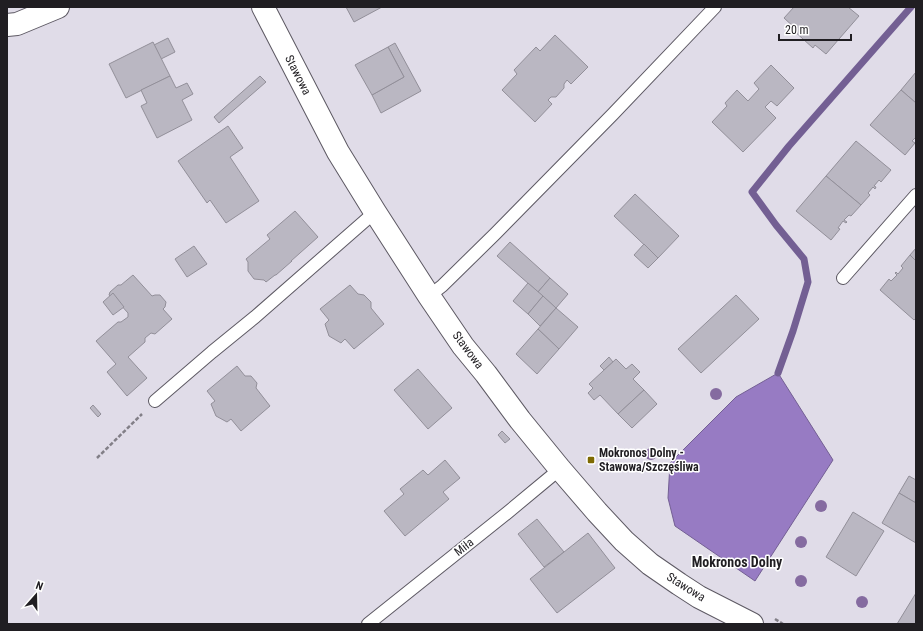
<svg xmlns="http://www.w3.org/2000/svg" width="923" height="631" viewBox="0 0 923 631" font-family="'Roboto Condensed',sans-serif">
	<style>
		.water { fill: #977bc3; stroke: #735f93 }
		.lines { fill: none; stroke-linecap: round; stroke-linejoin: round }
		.stream { stroke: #735f93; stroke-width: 7 }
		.building { fill: #bab7c2; stroke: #928f99 }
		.lane-casing { stroke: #5d5963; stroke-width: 14 }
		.street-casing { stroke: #5d5963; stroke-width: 24 }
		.secondary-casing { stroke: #5d5963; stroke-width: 24 }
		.path { stroke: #827f87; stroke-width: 2.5; stroke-dasharray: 4 2; stroke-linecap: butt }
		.lane { stroke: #fff; stroke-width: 12 }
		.street { stroke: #fff; stroke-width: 22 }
		.secondary { stroke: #fff; stroke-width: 22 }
		.tree { fill: #856ba0 }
		.poi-dot { fill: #7e6a02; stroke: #fff; stroke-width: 1.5 }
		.labels { text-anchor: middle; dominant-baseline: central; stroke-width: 3; stroke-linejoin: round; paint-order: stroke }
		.street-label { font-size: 12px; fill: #201e22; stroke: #fff }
		.poi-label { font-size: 12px; font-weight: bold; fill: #201e22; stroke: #fff; text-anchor: start }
		.quarter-label { font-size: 14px; font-weight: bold; fill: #201e22; stroke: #fff }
	</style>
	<rect width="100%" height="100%" fill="#e0dce8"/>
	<path class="water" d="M 778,373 L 833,460 L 755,581 L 675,526 L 668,498 L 670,463 L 736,397 Z"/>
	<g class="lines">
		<path class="stream" d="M 778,373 L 793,331 L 808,282 L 804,259 L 776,225 L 752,192 L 789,146 L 911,7"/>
	</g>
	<g class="building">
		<path d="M 346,7 L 382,7 L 354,22 Z"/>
		<path d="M 794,7 L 848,7 L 859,16 L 826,54 L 815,45 L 813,48 L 793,30 L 795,28 L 784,18 Z"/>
		<path d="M 555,35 L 588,67 L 571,84 L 567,80 L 564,84 L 564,88 L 556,97 L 551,97 L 548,100 L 552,104 L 535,122 L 502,90 L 517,74 L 514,70 L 536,47 L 540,51 Z"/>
		<path d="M 168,38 L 175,52 L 161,59 L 154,45 Z"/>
		<path d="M 153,42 L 170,76 L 126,98 L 109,64 Z"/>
		<path d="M 395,43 L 421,91 L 381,113 L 372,95 L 404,77 L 388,47 Z"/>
		<path d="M 388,47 L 404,77 L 372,95 L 355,65 Z"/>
		<path d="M 771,65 L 794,88 L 777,106 L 771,101 L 765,107 L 776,118 L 743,152 L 712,122 L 727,106 L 725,103 L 737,90 L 748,101 L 759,89 L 754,83 Z"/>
		<path d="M 916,72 L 916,103 L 901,90 Z"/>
		<path d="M 170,76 L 176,88 L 187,83 L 193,94 L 182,100 L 192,120 L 157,138 L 141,106 L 147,103 L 141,90 Z"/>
		<path d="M 260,76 L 266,82 L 219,123 L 214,117 Z"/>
		<path d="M 901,90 L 916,103 L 916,137 L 912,141 L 915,143 L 905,155 L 870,125 Z"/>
		<path d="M 228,126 L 243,148 L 230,157 L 259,201 L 226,223 L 210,200 L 207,203 L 178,161 Z"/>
		<path d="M 856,141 L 891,170 L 881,182 L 879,180 L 874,186 L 876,187 L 875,189 L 873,187 L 868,193 L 870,195 L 861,205 L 826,176 Z"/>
		<path d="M 826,176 L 861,205 L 851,216 L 849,215 L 844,220 L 847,222 L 846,223 L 843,221 L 838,228 L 840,229 L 831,240 L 796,211 Z"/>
		<path d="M 635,194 L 679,236 L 658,258 L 614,216 Z"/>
		<path d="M 295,211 L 318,237 L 291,261 L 292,261 L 276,275 L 275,275 L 266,282 L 264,280 L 254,279 L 248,271 L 248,262 L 246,259 L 270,239 L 267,235 Z"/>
		<path d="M 510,242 L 550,278 L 538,292 L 497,256 Z"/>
		<path d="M 644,244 L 658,258 L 648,268 L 634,255 Z"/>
		<path d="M 194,246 L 207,264 L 187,277 L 175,259 Z"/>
		<path d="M 916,248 L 916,261 L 910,255 Z"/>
		<path d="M 910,255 L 916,261 L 916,318 L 914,320 L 880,290 L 889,279 L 891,281 L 897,275 L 895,273 L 896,272 L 898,274 L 903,268 L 901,266 Z"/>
		<path d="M 133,275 L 152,296 L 155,295 L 160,295 L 166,302 L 165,307 L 163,309 L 172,319 L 155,334 L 151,333 L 145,338 L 145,342 L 128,357 L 147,378 L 127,396 L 107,372 L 116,364 L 96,341 L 118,322 L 121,322 L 128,317 L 128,313 L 119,303 L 116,303 L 109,295 L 110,292 L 118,285 L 121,285 Z"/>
		<path d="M 550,278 L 568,294 L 556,308 L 538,292 Z"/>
		<path d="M 528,283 L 543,296 L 528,314 L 513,301 Z"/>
		<path d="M 350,285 L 358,294 L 364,295 L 371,302 L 371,308 L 384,324 L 354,349 L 345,339 L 341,343 L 329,336 L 325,324 L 329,320 L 320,309 Z"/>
		<path d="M 113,293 L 124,307 L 113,315 L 103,302 Z"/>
		<path d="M 736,295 L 759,319 L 701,373 L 678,349 Z"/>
		<path d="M 543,296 L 556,308 L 540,326 L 528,314 Z"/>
		<path d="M 556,308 L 578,327 L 559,349 L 538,329 Z"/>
		<path d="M 538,329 L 559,349 L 537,374 L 516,354 Z"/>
		<path d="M 609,357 L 613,362 L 604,370 L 600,366 Z"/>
		<path d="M 616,359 L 626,369 L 632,364 L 640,372 L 633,379 L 644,390 L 618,414 L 600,395 L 594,400 L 588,393 L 593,388 L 589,384 Z"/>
		<path d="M 237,366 L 245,376 L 251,376 L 257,383 L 256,388 L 270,406 L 241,431 L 231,419 L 227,422 L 216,416 L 211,404 L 215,401 L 207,391 Z"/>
		<path d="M 418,369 L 452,408 L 428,429 L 394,390 Z"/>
		<path d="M 644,390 L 657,404 L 632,428 L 618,414 Z"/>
		<path d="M 93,405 L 101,414 L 98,417 L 90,408 Z"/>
		<path d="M 502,431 L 510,439 L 505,443 L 498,435 Z"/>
		<path d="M 445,460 L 460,478 L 443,492 L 449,499 L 405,536 L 384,511 L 404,494 L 400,489 L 423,470 L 428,475 Z"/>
		<path d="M 909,476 L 916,480 L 916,503 L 899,493 Z"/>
		<path d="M 899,493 L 916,503 L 916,543 L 882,523 Z"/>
		<path d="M 853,512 L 884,531 L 856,576 L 826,557 Z"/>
		<path d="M 537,519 L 564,552 L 544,567 L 518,534 Z"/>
		<path d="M 588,533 L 615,568 L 557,613 L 530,579 Z"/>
		<path d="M 916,593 L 916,624 L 897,624 Z"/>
	</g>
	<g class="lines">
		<defs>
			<g id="lane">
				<path d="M 843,278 L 916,195"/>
				<path d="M 429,296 L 442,286 L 495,234 L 613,114 L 715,7"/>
				<path d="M 155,401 L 212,352 L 255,317 L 375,212"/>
				<path d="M 368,624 L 507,513 L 560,469"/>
			</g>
			<path id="street" d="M 7,25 L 17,24 L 58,7"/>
			<path id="secondary" d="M 263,7 L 338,152 L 375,212 L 429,296 L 463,346 L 486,374 L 520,420 L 560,469 L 597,512 L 624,541 L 650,564 L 679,584 L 699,597 L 752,624"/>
		</defs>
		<use href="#lane" class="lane-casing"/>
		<use href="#street" class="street-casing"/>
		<use href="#secondary" class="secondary-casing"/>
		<g class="path">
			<path d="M 97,458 L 142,414"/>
			<path d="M 775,619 L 783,624"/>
		</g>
		<use href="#lane" class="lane"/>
		<use href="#street" class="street"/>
		<use href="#secondary" class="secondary"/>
	</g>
	<g class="tree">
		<circle cx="716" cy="394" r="6"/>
		<circle cx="651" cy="454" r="6"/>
		<circle cx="821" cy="506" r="6"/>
		<circle cx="801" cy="542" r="6"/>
		<circle cx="801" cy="581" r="6"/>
		<circle cx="862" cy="602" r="6"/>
	</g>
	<rect class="poi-dot" x="587" y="456" width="8" height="8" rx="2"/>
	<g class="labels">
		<g class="street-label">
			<text transform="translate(298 75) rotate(63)">Stawowa</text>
			<text transform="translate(468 350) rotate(53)">Stawowa</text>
			<text transform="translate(464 547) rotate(-38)">Miła</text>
			<text transform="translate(686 587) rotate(32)">Stawowa</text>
		</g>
		<g class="poi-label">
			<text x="599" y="453">Mokronos Dolny -<tspan x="599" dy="14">Stawowa/Szczęśliwa</tspan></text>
		</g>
		<g class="quarter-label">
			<text x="737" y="562">Mokronos Dolny</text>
		</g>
	</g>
	<rect width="923" height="631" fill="none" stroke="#201e22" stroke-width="16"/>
	<g transform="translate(36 595) rotate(20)" stroke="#ffffff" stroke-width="3" paint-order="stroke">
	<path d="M0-3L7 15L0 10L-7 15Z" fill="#201e22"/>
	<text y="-6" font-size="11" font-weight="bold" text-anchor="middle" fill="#201e22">N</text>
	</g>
	<path d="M779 34v6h72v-6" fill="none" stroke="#201e22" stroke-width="2"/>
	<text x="785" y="34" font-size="12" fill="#201e22" stroke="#ffffff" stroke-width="3" paint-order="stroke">20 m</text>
</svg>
